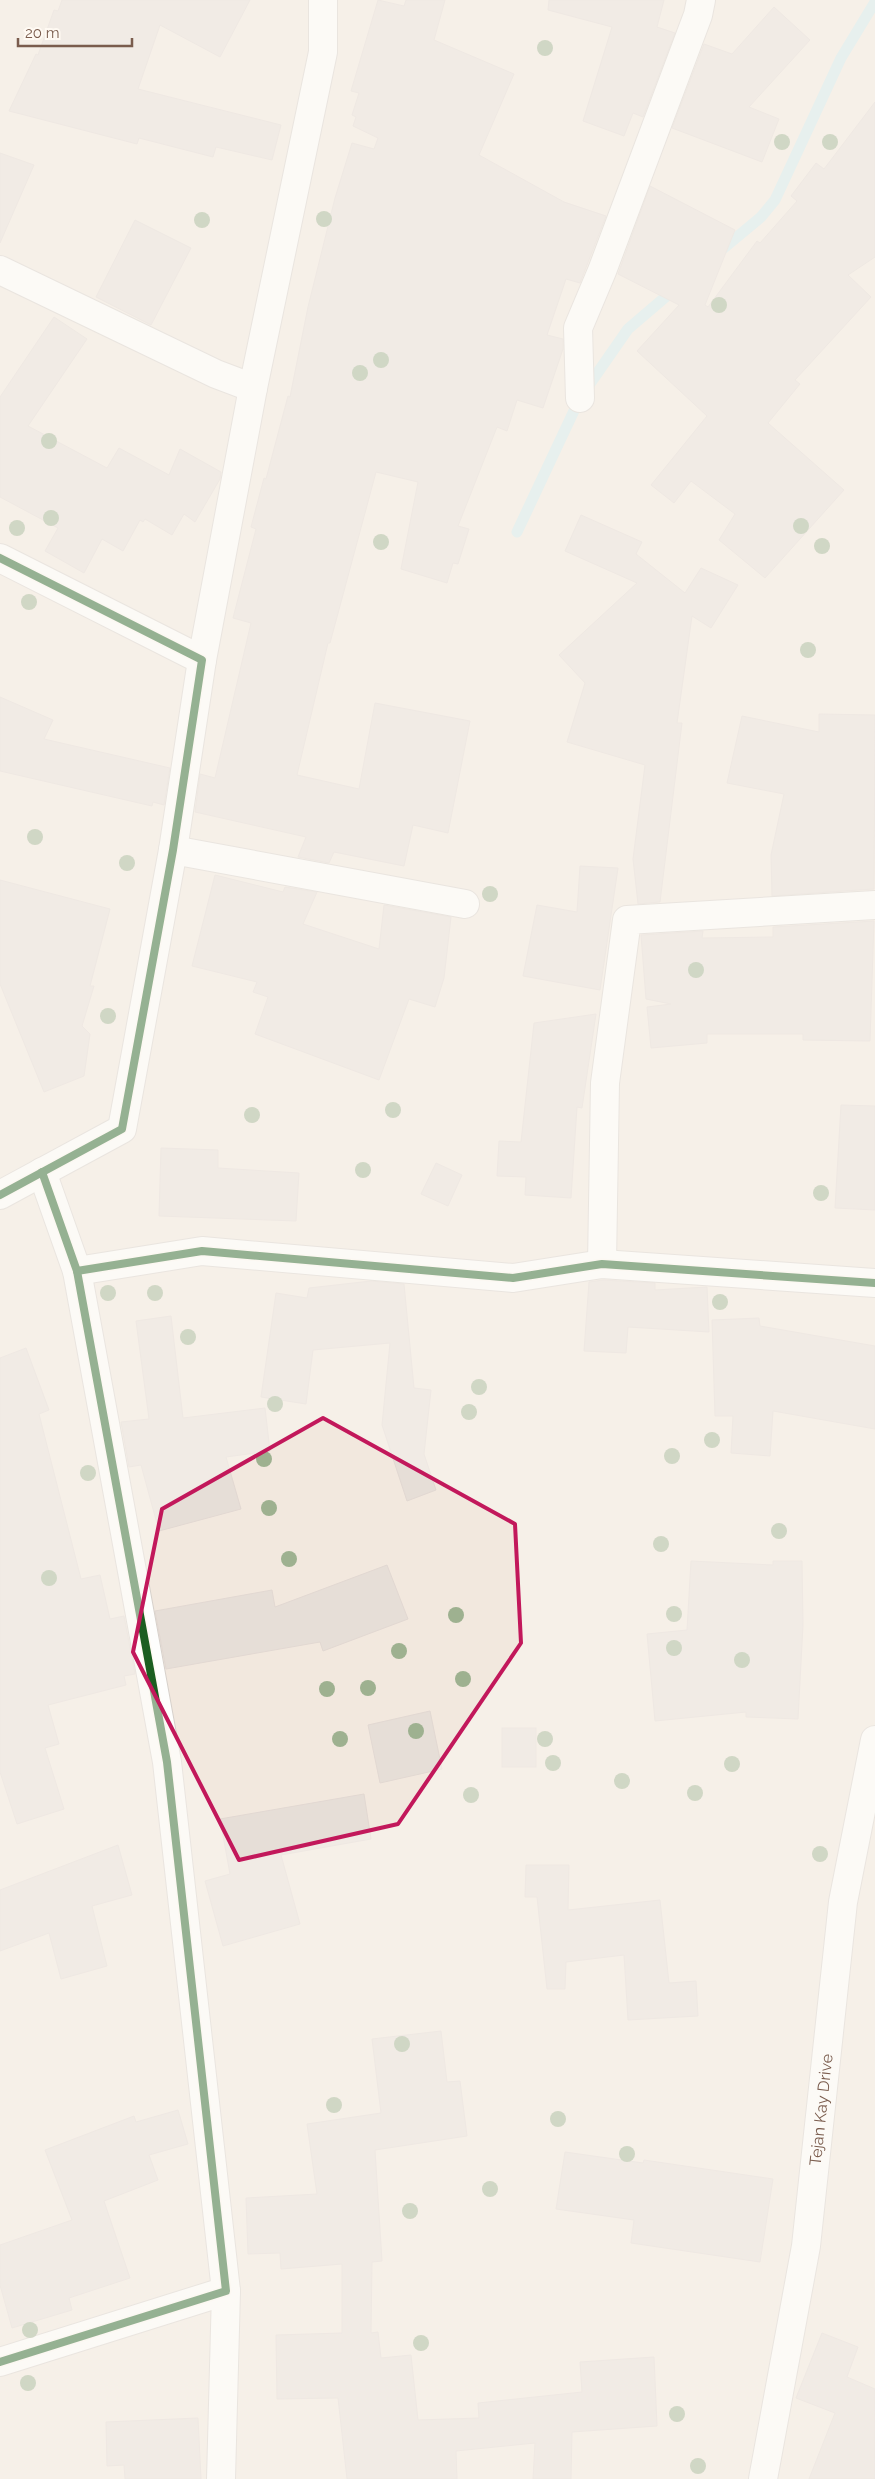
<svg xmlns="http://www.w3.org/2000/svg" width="875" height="2479" viewBox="0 0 875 2479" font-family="Raleway,sans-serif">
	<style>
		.residential { fill: #f2e8de }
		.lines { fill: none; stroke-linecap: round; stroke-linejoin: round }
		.stream { stroke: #d0e8ea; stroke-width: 11 }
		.building { fill: #e6ded7; stroke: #e2d8d2 }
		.street-casing { stroke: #d7d1cb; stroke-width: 30 }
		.street { stroke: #fefefd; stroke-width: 28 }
		.cycleway-casing { stroke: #fffaf3; stroke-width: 11 }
		.cycleway { stroke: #1b5e20; stroke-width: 8 }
		.tree { fill: #9eb190 }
		.marked { fill: none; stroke: #c2185b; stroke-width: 4; stroke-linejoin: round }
		.labels { text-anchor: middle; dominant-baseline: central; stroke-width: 4; stroke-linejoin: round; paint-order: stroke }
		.street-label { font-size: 16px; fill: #7a5c4d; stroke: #fffaf3 }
	</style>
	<rect width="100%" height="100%" fill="#f9f5f0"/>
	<rect class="residential" x="0" y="0" width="875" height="2479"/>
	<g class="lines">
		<g class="stream">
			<path d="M 719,252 L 761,217 L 775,200 L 841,58 L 875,2"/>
			<path d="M 517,532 L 580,398 L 628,329 L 676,288"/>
		</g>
	</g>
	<g class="building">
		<path d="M 62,0 L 250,0 L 220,57 L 160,25 L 138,89 L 281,125 L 272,160 L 216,147 L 213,157 L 139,138 L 137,144 L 9,111 L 36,54 L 38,55 L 54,10 L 58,11 Z"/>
		<path d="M 378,0 L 404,6 L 406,0 L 445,0 L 434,40 L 514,74 L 479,155 L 564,202 L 606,216 L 580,283 L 566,279 L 547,335 L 563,339 L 563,349 L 543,408 L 517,400 L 507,431 L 497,427 L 458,526 L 469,529 L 458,564 L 453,563 L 447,583 L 401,569 L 418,482 L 376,472 L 330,643 L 328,643 L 297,775 L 359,789 L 375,703 L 470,721 L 448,833 L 413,825 L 404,866 L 334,852 L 329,863 L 298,857 L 306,837 L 195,812 L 200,774 L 215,778 L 251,623 L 233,618 L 256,529 L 251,527 L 264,478 L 266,479 L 288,396 L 290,397 L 308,307 L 335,198 L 352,143 L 374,149 L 378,138 L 353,126 L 356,117 L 352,115 L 359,93 L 351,91 Z"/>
		<path d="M 549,0 L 664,0 L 657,27 L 675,33 L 643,117 L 633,113 L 624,136 L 583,121 L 612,27 L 548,10 Z"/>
		<path d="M 774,7 L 810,40 L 749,107 L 779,119 L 762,162 L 672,128 L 704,44 L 732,54 Z"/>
		<path d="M 875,102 L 875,257 L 848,275 L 871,297 L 795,380 L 800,384 L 768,423 L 844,490 L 765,578 L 719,540 L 735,514 L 691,481 L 674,503 L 651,485 L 707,416 L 637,351 L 679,305 L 618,274 L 650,186 L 735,230 L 705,305 L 708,307 L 757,241 L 760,243 L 797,201 L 791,196 L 816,163 L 824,169 Z"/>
		<path d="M 0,153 L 34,165 L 0,243 Z"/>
		<path d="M 135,220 L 191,248 L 151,325 L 96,297 Z"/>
		<path d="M 54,317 L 87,339 L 28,426 L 107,468 L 119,448 L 169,475 L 180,449 L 221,472 L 220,479 L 195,522 L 184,514 L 172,535 L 145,519 L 143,522 L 140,520 L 123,551 L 102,539 L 84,573 L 45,551 L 58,528 L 0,497 L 0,397 Z"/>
		<path d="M 581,515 L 642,542 L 636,554 L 685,593 L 701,568 L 738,585 L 711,628 L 692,616 L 677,723 L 682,723 L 660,902 L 638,904 L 633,859 L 645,765 L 567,742 L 585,683 L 559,655 L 637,583 L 565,551 Z"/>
		<path d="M 0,697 L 53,720 L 44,739 L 170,768 L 164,805 L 153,802 L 152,806 L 0,771 Z"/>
		<path d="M 819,714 L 875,715 L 874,889 L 772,896 L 771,855 L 784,794 L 727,783 L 742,716 L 819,732 Z"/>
		<path d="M 580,866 L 618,868 L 600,990 L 523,976 L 537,905 L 577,912 Z"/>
		<path d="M 215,875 L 283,892 L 285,887 L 317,892 L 303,924 L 379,949 L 384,905 L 451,917 L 444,978 L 435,1007 L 409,999 L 379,1080 L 255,1034 L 268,997 L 253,992 L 257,982 L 192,966 Z"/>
		<path d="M 0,880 L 110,909 L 90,986 L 94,986 L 82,1026 L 90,1034 L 84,1076 L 44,1092 L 0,984 Z"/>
		<path d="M 874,921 L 870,1041 L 803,1040 L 803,1034 L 707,1034 L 707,1043 L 651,1048 L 647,1007 L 671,1004 L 646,999 L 641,935 L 703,931 L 702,938 L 773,937 L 773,927 Z"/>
		<path d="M 596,1014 L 582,1108 L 577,1107 L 571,1198 L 525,1195 L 526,1177 L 497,1176 L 499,1141 L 521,1142 L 534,1023 Z"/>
		<path d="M 841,1105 L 875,1106 L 875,1210 L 835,1208 Z"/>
		<path d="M 161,1148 L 218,1150 L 218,1168 L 299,1173 L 296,1221 L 159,1216 Z"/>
		<path d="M 436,1163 L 462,1175 L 448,1206 L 421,1194 Z"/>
		<path d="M 603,1280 L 655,1283 L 655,1290 L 707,1287 L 709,1332 L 628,1327 L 626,1353 L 584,1351 L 589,1282 Z"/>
		<path d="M 371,1281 L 404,1284 L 414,1388 L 431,1390 L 424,1454 L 436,1490 L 407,1501 L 382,1425 L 390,1343 L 313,1350 L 306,1404 L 261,1397 L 276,1293 L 307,1298 L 309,1288 Z"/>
		<path d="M 171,1316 L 183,1418 L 265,1408 L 270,1451 L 226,1457 L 241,1509 L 159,1531 L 141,1465 L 129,1467 L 121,1422 L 149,1419 L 136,1321 Z"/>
		<path d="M 759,1318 L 760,1326 L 875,1346 L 875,1429 L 773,1411 L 770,1456 L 731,1453 L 733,1416 L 715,1416 L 712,1320 Z"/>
		<path d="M 26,1348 L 49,1410 L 39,1414 L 81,1579 L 100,1575 L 110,1619 L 124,1616 L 135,1674 L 124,1676 L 126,1685 L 48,1705 L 59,1744 L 45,1748 L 64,1809 L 17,1824 L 0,1772 L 0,1358 Z"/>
		<path d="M 691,1561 L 773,1565 L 773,1561 L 802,1561 L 803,1625 L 798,1719 L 746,1717 L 746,1712 L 655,1721 L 647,1634 L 687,1630 Z"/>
		<path d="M 387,1565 L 408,1619 L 323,1651 L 320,1642 L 166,1669 L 155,1611 L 272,1590 L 275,1607 Z"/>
		<path d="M 430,1711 L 442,1769 L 380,1783 L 368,1725 Z"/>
		<rect x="502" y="1728" width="34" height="39"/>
		<path d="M 364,1794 L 371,1839 L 281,1855 L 300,1924 L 223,1946 L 205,1881 L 230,1874 L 220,1819 Z"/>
		<path d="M 118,1845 L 132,1895 L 92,1906 L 107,1966 L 61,1979 L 49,1933 L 0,1951 L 0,1890 Z"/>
		<path d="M 526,1865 L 569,1865 L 568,1910 L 660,1900 L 669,1983 L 696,1981 L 698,2016 L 628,2020 L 624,1955 L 566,1962 L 565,1989 L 547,1989 L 537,1897 L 525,1897 Z"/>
		<path d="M 441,2031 L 447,2082 L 460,2081 L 467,2136 L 375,2150 L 382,2261 L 372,2262 L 371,2333 L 378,2332 L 381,2358 L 411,2355 L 418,2420 L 479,2418 L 478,2403 L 582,2392 L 580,2362 L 654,2357 L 657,2426 L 572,2432 L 571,2479 L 533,2479 L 535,2443 L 456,2451 L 457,2479 L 347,2479 L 338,2398 L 277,2399 L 276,2335 L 342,2333 L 342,2264 L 281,2269 L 280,2253 L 248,2254 L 246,2198 L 317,2194 L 307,2124 L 381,2113 L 372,2039 Z"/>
		<path d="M 178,2110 L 188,2144 L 149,2155 L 158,2180 L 104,2201 L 130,2278 L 69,2298 L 72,2310 L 12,2328 L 0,2285 L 0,2245 L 72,2220 L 45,2150 L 134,2116 L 136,2122 Z"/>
		<path d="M 565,2152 L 643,2163 L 644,2160 L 773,2179 L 760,2262 L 631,2243 L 634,2220 L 556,2209 Z"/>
		<path d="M 822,2333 L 858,2347 L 847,2377 L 875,2389 L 875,2479 L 809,2479 L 835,2413 L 796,2398 Z"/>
		<path d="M 198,2418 L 201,2479 L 125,2479 L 124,2465 L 107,2466 L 106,2422 Z"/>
	</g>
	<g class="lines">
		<defs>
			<g id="street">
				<path d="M 0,270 L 216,374 L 253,388"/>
				<path d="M 580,398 L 578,328 L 602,271 L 698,15 L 701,0"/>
				<path d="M 0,558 L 202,660 L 173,850 L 122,1129 L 0,1195"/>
				<path d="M 202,660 L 253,388 L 323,52 L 323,0"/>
				<path d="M 173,850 L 465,904"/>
				<path d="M 602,1264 L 605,1083 L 627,920 L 875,905"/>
				<path d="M 77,1271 L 202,1251 L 513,1278 L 602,1264 L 875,1283"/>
				<path d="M 0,2362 L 226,2291 L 167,1762 L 77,1271 L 42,1172"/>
				<path d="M 221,2479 L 226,2291"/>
				<path id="s1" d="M 763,2479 L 806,2246 L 843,1902 L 875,1740"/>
			</g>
		</defs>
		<use href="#street" class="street-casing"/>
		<use href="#street" class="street"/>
		<defs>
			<g id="cycleway">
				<path d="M 0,558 L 202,660 L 173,850 L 122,1129 L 0,1195"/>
				<path d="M 77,1271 L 202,1251 L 513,1278 L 602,1264 L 875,1283"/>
				<path d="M 0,2362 L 226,2291 L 167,1762 L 77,1271 L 42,1172"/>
			</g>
		</defs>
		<use href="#cycleway" class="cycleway-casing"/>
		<use href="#cycleway" class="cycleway"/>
	</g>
	<g class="tree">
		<circle cx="545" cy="48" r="8"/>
		<circle cx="782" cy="142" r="8"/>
		<circle cx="830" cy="142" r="8"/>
		<circle cx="324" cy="219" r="8"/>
		<circle cx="202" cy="220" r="8"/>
		<circle cx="719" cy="305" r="8"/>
		<circle cx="381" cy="360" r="8"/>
		<circle cx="360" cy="373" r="8"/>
		<circle cx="49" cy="441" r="8"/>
		<circle cx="51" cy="518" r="8"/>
		<circle cx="801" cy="526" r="8"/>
		<circle cx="17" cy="528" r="8"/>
		<circle cx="381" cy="542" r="8"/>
		<circle cx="822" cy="546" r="8"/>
		<circle cx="29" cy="602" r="8"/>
		<circle cx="808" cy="650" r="8"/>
		<circle cx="35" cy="837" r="8"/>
		<circle cx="127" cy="863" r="8"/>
		<circle cx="490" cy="894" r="8"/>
		<circle cx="696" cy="970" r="8"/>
		<circle cx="108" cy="1016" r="8"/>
		<circle cx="393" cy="1110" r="8"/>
		<circle cx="252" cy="1115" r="8"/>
		<circle cx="363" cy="1170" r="8"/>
		<circle cx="821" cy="1193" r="8"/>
		<circle cx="108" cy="1293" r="8"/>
		<circle cx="155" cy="1293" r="8"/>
		<circle cx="720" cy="1302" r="8"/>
		<circle cx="188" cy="1337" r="8"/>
		<circle cx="479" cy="1387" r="8"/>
		<circle cx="275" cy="1404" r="8"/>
		<circle cx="469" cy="1412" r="8"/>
		<circle cx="712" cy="1440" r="8"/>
		<circle cx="672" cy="1456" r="8"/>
		<circle cx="264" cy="1459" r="8"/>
		<circle cx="88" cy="1473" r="8"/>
		<circle cx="269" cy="1508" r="8"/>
		<circle cx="779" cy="1531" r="8"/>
		<circle cx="661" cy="1544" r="8"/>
		<circle cx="289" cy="1559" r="8"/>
		<circle cx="49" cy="1578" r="8"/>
		<circle cx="674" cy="1614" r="8"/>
		<circle cx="456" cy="1615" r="8"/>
		<circle cx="674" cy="1648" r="8"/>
		<circle cx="399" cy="1651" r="8"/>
		<circle cx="742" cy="1660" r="8"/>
		<circle cx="463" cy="1679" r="8"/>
		<circle cx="368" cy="1688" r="8"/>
		<circle cx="327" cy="1689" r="8"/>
		<circle cx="416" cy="1731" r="8"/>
		<circle cx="340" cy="1739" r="8"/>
		<circle cx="545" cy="1739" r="8"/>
		<circle cx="553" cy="1763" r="8"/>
		<circle cx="732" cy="1764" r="8"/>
		<circle cx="622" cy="1781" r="8"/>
		<circle cx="695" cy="1793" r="8"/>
		<circle cx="471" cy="1795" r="8"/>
		<circle cx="820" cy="1854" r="8"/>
		<circle cx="402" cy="2044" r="8"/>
		<circle cx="334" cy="2105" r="8"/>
		<circle cx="558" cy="2119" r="8"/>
		<circle cx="627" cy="2154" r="8"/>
		<circle cx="490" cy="2189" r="8"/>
		<circle cx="410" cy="2211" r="8"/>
		<circle cx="30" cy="2330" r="8"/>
		<circle cx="421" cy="2343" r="8"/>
		<circle cx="28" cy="2383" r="8"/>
		<circle cx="677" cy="2414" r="8"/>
		<circle cx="698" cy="2466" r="8"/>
	</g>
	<path d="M0 0H875V2479H0ZM 323,1418 L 515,1524 L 521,1643 L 398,1824 L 239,1860 L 133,1652 L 162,1509 Z" fill="#f9f5f0" fill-opacity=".55" fill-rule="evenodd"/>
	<path class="marked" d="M 323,1418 L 515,1524 L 521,1643 L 398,1824 L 239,1860 L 133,1652 L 162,1509 Z"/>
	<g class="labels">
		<g class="street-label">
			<text stroke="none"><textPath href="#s1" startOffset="374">Tejan Kay Drive</textPath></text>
		</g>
	</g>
	<path d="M18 38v8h114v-8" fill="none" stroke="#7a5c4d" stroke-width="2.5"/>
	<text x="25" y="38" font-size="15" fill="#7a5c4d" stroke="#fffaf3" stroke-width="4" paint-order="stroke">20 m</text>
</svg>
